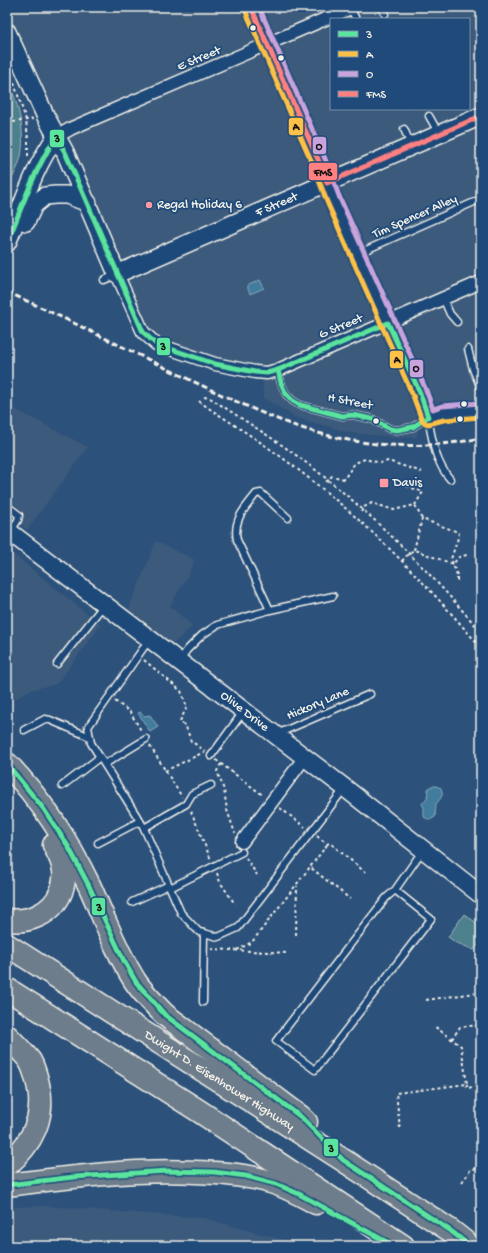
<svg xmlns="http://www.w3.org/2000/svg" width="488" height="1253" viewBox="0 0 488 1253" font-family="'Gochi Hand',sans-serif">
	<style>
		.built { fill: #3b5a7c; fill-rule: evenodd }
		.green { fill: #4d808d; stroke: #a0b8ba }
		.water { fill: #437b9d; stroke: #8aaabb }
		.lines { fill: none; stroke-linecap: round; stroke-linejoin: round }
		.lane-casing { stroke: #f4f1e8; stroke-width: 9 }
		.street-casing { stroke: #f4f1e8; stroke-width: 15 }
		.secondary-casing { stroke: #f4f1e8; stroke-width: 20 }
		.highway-casing { stroke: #f4f1e8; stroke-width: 25 }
		.path { stroke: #f4f1e8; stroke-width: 2; stroke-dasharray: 3 3; stroke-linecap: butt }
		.lane { stroke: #1f4a7a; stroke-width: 6 }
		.street { stroke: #1f4a7a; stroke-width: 12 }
		.secondary { stroke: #1f4a7a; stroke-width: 17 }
		.highway { stroke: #6d7d8c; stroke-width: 22 }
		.rail { stroke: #f4f1e8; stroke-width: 3; stroke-dasharray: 6 3; stroke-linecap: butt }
		.bus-1-casing { stroke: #1f4a7a; stroke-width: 8 }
		.bus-2-casing { stroke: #1f4a7a; stroke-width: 8 }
		.bus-3-casing { stroke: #1f4a7a; stroke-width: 8 }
		.bus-4-casing { stroke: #1f4a7a; stroke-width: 8 }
		.bus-1 { stroke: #5ae49d; stroke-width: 5 }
		.bus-2 { stroke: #fdc147; stroke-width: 5 }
		.bus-3 { stroke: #c9a3db; stroke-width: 5 }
		.bus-4 { stroke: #ff8081; stroke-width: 5 }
		.bus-dot { fill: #f4f1e8; stroke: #1f4a7a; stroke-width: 1.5 }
		.poi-dot { fill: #ff9aa2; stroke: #1f4a7a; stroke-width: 1.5 }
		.labels { text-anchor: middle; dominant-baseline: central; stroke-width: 3.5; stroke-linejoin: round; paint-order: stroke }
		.street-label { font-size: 13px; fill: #f4f1e8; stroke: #1f4a7a }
		.poi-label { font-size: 13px; fill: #f4f1e8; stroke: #1f4a7a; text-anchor: start }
		.line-badge { stroke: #1f4a7a; stroke-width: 1.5 }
		.pale-badge-label { font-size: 11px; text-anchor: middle; font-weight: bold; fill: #111 }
	</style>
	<rect width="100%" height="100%" fill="#2c517b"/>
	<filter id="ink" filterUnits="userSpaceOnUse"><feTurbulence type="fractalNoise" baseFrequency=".025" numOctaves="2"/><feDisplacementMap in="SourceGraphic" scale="8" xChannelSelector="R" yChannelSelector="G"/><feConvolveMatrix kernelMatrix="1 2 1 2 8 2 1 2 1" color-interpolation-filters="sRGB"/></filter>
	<g filter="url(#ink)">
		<g class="built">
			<path d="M 7,7 L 481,7 L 481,410 L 443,413 L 418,425 L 417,437 L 400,438 L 351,433 L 297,418 L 263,398 L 262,369 L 156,344 L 56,137 L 7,28 ZM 331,19 L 469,19 L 469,109 L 331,109 Z"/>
			<path d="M 7,405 L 88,447 L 27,530 L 7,514 Z"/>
			<path d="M 156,541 L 195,560 L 189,574 L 170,606 L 193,626 L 172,645 L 128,611 Z"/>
			<path d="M 7,549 L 101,625 L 57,684 L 30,690 L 7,704 Z"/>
			<path d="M 46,1206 L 204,1218 L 284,1240 L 295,1246 L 7,1246 L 7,1207 Z"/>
		</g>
		<g class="green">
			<path d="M 13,93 C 21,114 27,144 18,166 C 15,173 11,181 7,188 L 7,96 Z"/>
			<path d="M 464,914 L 481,926 L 481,941 L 474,950 L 455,942 L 448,937 Z"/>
		</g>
		<g class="water">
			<path d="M 260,280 L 264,288 L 250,294 L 247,286 Z"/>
			<path d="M 140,712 L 145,716 L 150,715 L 158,727 L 150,732 L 138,713 Z"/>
			<path d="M 431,786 L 436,786 L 441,788 C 444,796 441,798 436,804 L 435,817 L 430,820 L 424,817 L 424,808 L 422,803 L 427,798 L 428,789 Z"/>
		</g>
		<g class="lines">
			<defs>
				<g id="lane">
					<path d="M 381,7 L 385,14"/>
					<path d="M 350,8 L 356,19"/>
					<path d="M 429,116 L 438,132"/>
					<path d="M 404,129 L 411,145"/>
					<path d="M 357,254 L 481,199"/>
					<path d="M 104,280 L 116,275"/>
					<path d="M 443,298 L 450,314 L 457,322"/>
					<path d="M 468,349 L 473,369 L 481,388"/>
					<path d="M 278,370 L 281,383 L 286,394 L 293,401 L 300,405 L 342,416 L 353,415 L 372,419 L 390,429 L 397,430 L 413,427 L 428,417 C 432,439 435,462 450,479"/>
					<path d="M 7,506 L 19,515 L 18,520 L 11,531"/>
					<path d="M 270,610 L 237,540 C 233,520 244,509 256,494 L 261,493 L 288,518"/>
					<path d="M 149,640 L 88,727 L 91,743 L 143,826 L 181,913 L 199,932 L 204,933 L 218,937 L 238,928 L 344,789"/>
					<path d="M 180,660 L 187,650 L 202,635 L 217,625 L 270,610 L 333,596"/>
					<path d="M 57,664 L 103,606"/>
					<path d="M 24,730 L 45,719 L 50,720 L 90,737"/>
					<path d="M 277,734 L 370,694"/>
					<path d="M 211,756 L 243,712"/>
					<path d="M 105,764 L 146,739"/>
					<path d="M 62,786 L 100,757"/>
					<path d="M 144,828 L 186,804 L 192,794 L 211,785"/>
					<path d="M 98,843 L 140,821"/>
					<path d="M 170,888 L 242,852"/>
					<path d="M 395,890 L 431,919 L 315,1070 L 276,1041 L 386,898 L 395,890 L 423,850"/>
					<path d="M 132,902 L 169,885"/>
					<path d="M 203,1002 L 204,933"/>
				</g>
				<g id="street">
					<path d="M 251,7 L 320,164 L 333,199 L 420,393 L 428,417 L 443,413 L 481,410"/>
					<path d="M 56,137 L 72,128 L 353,7"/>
					<path d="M 117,274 L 143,332 L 156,344 L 215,364 L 255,372 L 267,373 L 278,370 L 481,282"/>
					<path d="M 242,842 L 305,757"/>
				</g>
				<g id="secondary">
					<path id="s1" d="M 7,32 L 46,117 L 65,152 L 117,274 L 481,116"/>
					<path d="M 26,222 L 34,205 L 45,196 L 55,195 L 67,195 L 88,203"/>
					<path d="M 7,243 C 22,208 33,168 56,137"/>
					<path id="s2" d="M 7,530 L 345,788 L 481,895"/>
				</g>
				<g id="highway">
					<path d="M 7,764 C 41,799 69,843 90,887 C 104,918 116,951 135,981 C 143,993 154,1004 165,1015 L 301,1117 L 306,1122"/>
					<path d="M 7,920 C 29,923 52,914 61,892 C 63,886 65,878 64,871 C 63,861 58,853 54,845"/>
					<path id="s3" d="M 7,945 L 343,1160 L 451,1231 L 470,1246"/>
					<path d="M 7,989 L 199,1111 L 403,1246"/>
					<path d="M 7,1036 C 15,1044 23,1052 30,1061 C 34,1068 36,1076 38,1084 C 46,1117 32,1144 7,1165"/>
					<path d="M 7,1185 C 70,1177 133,1169 196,1172 C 223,1173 251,1175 277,1184 C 291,1189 303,1196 316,1203"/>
				</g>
			</defs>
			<use href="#lane" class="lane-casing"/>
			<use href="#street" class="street-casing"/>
			<use href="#secondary" class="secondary-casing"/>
			<use href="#highway" class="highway-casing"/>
			<g class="path">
				<path d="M 7,69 L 11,75"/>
				<path d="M 14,83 L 26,120 L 28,139 L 28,156"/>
				<path d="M 7,123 L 33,119"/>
				<path d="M 204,397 L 210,398 C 236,415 263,432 289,450 C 361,502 424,565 481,632"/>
				<path d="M 199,401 C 212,411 226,419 239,428 C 262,443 285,459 306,476 C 371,526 428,585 481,648"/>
				<path d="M 326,482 L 332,476 L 344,479 L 355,463 L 365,459 L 380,463 L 388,461 L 422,472"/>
				<path d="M 401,484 L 423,492 L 415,505"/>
				<path d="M 361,512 L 364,507 L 372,503 L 394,510 L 415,505 L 422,519 L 458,532 L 459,535 L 451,559 L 457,575 L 457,583"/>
				<path d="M 414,550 L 422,519"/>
				<path d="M 402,561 L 409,553 L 414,550 L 453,564 L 459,557 L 467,555"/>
				<path d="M 144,660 L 181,691 L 187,707 L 180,721 L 186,727 L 191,741 L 205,751"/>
				<path d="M 115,701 L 130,712 L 142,732"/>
				<path d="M 150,746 L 182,797"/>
				<path d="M 216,760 L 264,796"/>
				<path d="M 221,764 L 217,771 L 224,790 L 227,810 L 235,833"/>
				<path d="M 165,771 L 204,752"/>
				<path d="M 280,808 L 305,827"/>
				<path d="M 191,811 L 211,860"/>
				<path d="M 317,836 L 327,844 L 330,843 L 365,872"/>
				<path d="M 327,845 L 310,867 L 350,899"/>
				<path d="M 246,858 L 257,875"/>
				<path d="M 217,873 L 220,882 L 235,904"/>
				<path d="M 296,935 L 297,886"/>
				<path d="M 211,949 L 288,953"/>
				<path d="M 237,950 L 252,942 L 310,867"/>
				<path d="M 426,1000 L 475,993"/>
				<path d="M 452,1039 L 460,1027 L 481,1025"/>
				<path d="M 467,1084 L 467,1088 L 481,1086"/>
				<path d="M 400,1128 L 396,1093 L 467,1084 L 461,1046 L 434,1026"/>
				<path d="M 462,1182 L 471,1169 L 481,1168"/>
			</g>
			<use href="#lane" class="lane"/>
			<use href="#street" class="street"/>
			<use href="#secondary" class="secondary"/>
			<use href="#highway" class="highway"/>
			<path class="rail" d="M 7,292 C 79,324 149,361 220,394 C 253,409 287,425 322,434 C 373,448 429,449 481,438"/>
			<defs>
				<g id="bus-1">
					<path d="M 7,243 C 22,207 34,170 56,137 L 65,152 L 143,332 L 156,344 L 215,364 L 255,372 L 267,373 L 278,370"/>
					<path d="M 388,323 L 420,393 L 428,417 L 413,427 L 397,430 L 390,429 L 372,419 L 353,415 L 342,416 L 300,405 L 293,401 L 286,394 L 281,383 L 278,370 Z"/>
					<path d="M 7,764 L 43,808 L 68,846 L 89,886 L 124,961 L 136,982 L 165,1015 L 301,1117 L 343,1160 L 451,1231 L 470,1246"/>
					<path d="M 7,1185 L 74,1177 L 167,1171 L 214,1172 L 246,1176 L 276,1184 L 299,1194 L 394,1246"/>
				</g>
				<path id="bus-2" d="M 245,10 L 314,167 L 327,202 L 413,396 L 422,420 L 425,423 L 428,424 L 444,420 L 481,417"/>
				<path id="bus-3" d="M 259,7 L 326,161 L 339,196 L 426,390 L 433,409 L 442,406 L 480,403"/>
				<path id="bus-4" d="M 251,7 L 320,164 L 327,183 L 481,116"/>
			</defs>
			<use href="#bus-1" class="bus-1-casing"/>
			<use href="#bus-2" class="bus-2-casing"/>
			<use href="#bus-3" class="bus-3-casing"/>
			<use href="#bus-4" class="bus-4-casing"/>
			<use href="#bus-1" class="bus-1"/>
			<use href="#bus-2" class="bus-2"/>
			<use href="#bus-3" class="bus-3"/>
			<use href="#bus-4" class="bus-4"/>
		</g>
	</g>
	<g class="bus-dot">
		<circle cx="253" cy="28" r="3.5"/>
		<circle cx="281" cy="58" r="3.5"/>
		<circle cx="464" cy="404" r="3.5"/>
		<circle cx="460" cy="419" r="3.5"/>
		<circle cx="376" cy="421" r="3.5"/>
	</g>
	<g class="poi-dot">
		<circle cx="149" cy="205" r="4"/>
		<rect x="379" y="478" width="10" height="10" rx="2"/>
	</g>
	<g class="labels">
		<g class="street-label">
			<text transform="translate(199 59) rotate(-23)">E Street</text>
			<text stroke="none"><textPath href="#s1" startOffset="440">F Street</textPath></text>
			<text transform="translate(415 217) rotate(-24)">Tim Spencer Alley</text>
			<text transform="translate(341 327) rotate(-23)">G Street</text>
			<text transform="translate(350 402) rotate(11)">H Street</text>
			<text transform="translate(318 704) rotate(-23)">Hickory Lane</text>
			<text stroke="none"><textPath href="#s2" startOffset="299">Olive Drive</textPath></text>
			<text stroke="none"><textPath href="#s3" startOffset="252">Dwight D. Eisenhower Highway</textPath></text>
		</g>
		<g class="poi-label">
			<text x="157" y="205">Regal Holiday 6</text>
			<text x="393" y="483">Davis</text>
		</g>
	</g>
	<g class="line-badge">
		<rect x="288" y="117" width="16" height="19" rx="4" fill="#fdc147"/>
		<rect x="49" y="129" width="16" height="19" rx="4" fill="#5ae49d"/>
		<rect x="312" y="136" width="15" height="19" rx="4" fill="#c9a3db"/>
		<rect x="308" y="162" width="30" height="19" rx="4" fill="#ff8081"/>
		<rect x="156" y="337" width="15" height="19" rx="4" fill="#5ae49d"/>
		<rect x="389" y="350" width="15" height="19" rx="4" fill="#fdc147"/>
		<rect x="409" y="359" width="15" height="19" rx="4" fill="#c9a3db"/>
		<rect x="91" y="897" width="15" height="19" rx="4" fill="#5ae49d"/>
		<rect x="323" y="1138" width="16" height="19" rx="4" fill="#5ae49d"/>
	</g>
	<g class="pale-badge-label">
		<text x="296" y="130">A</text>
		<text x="57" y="142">3</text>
		<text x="319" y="150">O</text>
		<text x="323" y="176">FMS</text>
		<text x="163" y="350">3</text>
		<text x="397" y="363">A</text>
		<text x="416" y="372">O</text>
		<text x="99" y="911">3</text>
		<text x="331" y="1152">3</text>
	</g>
	<rect width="488" height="1253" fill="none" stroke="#1f4a7a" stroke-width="24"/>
	<rect x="12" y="12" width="464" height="1229" fill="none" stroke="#f4f1e8" stroke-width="1.5" filter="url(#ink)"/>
	<rect x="330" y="18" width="140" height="92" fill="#1f4a7a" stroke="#748da6"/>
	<rect x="338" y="31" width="20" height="6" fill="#5ae49d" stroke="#748da6"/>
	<text x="366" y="38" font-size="12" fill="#f4f1e8">3</text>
	<rect x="338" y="51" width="20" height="6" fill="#fdc147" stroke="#748da6"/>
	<text x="366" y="58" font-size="12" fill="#f4f1e8">A</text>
	<rect x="338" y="71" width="20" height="6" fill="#c9a3db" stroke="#748da6"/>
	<text x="366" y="78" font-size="12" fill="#f4f1e8">O</text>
	<rect x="338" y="91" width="20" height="6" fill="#ff8081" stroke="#748da6"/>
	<text x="366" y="98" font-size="12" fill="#f4f1e8">FMS</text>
</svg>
